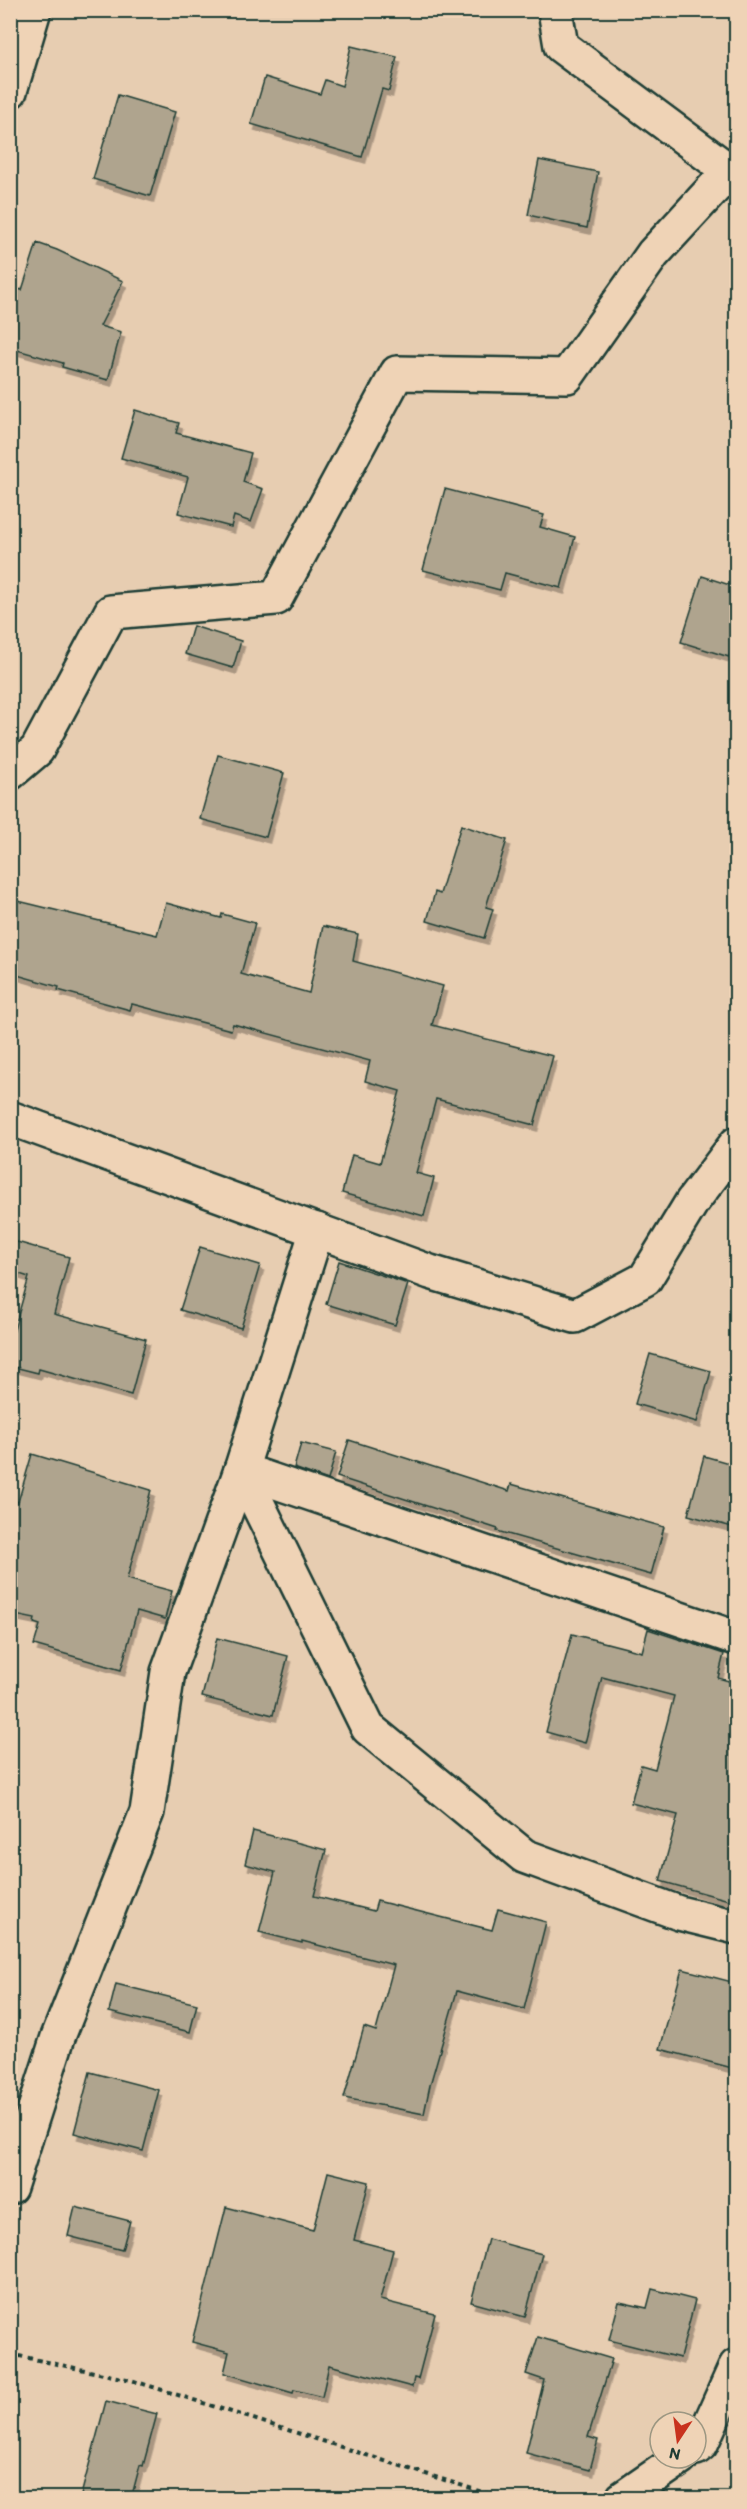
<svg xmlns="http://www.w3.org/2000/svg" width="747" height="2509" viewBox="0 0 747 2509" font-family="Itim,sans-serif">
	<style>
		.building { fill: #afa48e; stroke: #1f3d34; stroke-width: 1.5; filter: url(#shadow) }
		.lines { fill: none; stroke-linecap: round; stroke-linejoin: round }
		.minor-casing { stroke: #1f3d34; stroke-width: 38 }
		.path { stroke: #1f3d34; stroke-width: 4; stroke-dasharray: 4.5 4.5; stroke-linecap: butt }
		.minor { stroke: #efd3b6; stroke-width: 33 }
	</style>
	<defs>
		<filter id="shadow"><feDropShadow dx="3.5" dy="6" stdDeviation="0" flood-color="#0004"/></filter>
	</defs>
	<rect width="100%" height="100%" fill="#e7cdb1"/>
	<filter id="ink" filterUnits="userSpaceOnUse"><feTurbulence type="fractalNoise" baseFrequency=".0167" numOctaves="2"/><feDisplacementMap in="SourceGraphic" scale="12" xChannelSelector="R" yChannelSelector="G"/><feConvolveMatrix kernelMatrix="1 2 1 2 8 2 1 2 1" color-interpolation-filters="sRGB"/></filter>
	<g filter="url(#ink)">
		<g class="building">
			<path d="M 351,46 L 397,57 L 389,91 L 382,89 L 362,157 L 251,124 L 265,77 L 320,94 L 325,80 L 342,86 Z"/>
			<path d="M 118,95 L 175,112 L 150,196 L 93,179 Z"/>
			<path d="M 539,160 L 598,172 L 587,228 L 528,215 Z"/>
			<path d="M 37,243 L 57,250 L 123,281 L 100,326 L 121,332 L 108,380 L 62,367 L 63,363 L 10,348 L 10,287 L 22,290 Z"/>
			<path d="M 135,410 L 179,423 L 176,433 L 251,453 L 243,482 L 263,489 L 251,522 L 234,516 L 231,527 L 178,513 L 188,477 L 121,458 Z"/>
			<path d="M 445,489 L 544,515 L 540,527 L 575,537 L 561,588 L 505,573 L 500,590 L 423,570 Z"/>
			<path d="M 702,576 L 736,587 L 736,633 L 729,657 L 681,642 Z"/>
			<path d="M 193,626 L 241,641 L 233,668 L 185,654 Z"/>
			<path d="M 218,755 L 284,773 L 266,837 L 200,819 Z"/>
			<path d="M 461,825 L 507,840 L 486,907 L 493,909 L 484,938 L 427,921 L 435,892 L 440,894 Z"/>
			<path d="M 10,899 L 157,935 L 166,903 L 221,918 L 222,914 L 255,923 L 241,974 L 309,993 L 323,926 L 358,934 L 353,961 L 443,986 L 432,1025 L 553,1056 L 534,1125 L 436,1099 L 416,1173 L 434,1178 L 424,1216 L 342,1193 L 352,1155 L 380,1163 L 400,1091 L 365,1081 L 370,1061 L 233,1024 L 231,1030 L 132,1004 L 130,1010 L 58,990 L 59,987 L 10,973 Z"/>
			<path d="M 10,1240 L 69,1257 L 54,1314 L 146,1339 L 131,1395 L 39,1369 L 38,1373 L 10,1366 L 10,1344 L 29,1277 L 10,1271 Z"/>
			<path d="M 200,1247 L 260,1265 L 241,1328 L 180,1310 Z"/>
			<path d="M 339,1261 L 408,1284 L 395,1325 L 326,1304 Z"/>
			<path d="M 650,1354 L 711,1371 L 697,1422 L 635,1404 Z"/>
			<path d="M 349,1440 L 509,1491 L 511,1484 L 664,1527 L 651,1575 L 497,1531 L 498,1529 L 337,1477 Z"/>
			<path d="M 301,1443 L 336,1452 L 328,1480 L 294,1468 Z"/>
			<path d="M 32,1454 L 151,1490 L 127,1579 L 172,1591 L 165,1619 L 137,1611 L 121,1670 L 34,1645 L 40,1625 L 34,1623 L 35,1619 L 10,1614 L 10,1500 L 18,1502 Z"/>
			<path d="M 704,1456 L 736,1465 L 736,1528 L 688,1515 Z"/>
			<path d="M 648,1629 L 724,1654 L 718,1678 L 736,1683 L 736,1902 L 660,1881 L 678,1815 L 631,1803 L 641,1765 L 655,1769 L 674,1696 L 602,1677 L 585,1743 L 546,1732 L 572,1634 L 642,1652 Z"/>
			<path d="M 217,1638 L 288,1656 L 273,1715 L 202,1697 Z"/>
			<path d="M 253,1831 L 326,1850 L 314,1896 L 374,1911 L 377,1901 L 492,1930 L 498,1909 L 546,1922 L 524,2009 L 457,1991 L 430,2085 L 424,2114 L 344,2098 L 364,2027 L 376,2031 L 394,1965 L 302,1941 L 302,1943 L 259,1932 L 275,1872 L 245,1864 Z"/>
			<path d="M 682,1969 L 736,1983 L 736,2069 L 660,2049 Z"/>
			<path d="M 116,1984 L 197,2004 L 190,2032 L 109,2012 Z"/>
			<path d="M 90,2072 L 159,2090 L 143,2151 L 74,2133 Z"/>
			<path d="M 328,2172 L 369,2182 L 354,2240 L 393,2250 L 380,2300 L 435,2314 L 418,2379 L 414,2378 L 412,2387 L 329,2365 L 322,2397 L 294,2390 L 293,2393 L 224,2373 L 229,2352 L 192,2342 L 226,2207 L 313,2230 Z"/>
			<path d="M 75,2207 L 130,2221 L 122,2250 L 68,2236 Z"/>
			<path d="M 488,2239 L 542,2254 L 525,2317 L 471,2302 Z"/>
			<path d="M 652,2289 L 695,2300 L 680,2358 L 609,2340 L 619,2302 L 647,2308 Z"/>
			<path d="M 538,2337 L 612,2359 L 588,2437 L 598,2440 L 590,2470 L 526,2453 L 544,2380 L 526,2374 Z"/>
			<path d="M 106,2401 L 157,2414 L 143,2466 L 140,2465 L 131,2499 L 80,2499 Z"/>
		</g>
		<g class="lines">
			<defs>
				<g id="minor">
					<path d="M 555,10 L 561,46 L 736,176"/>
					<path d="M 10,91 L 34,10"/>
					<path d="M 10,773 L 37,750 L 111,612 L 276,598 L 397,373 L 567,376 L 653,254 L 736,164"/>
					<path d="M 10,1118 L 430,1272 L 575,1316 L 645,1279 L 692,1202 L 736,1144"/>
					<path d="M 241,1470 L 368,1728 L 524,1856 L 679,1913 L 736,1927"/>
					<path d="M 241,1470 L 736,1638"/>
					<path d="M 10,2187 L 58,2037 L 147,1812 L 168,1672 L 241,1470 L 317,1230"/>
					<path d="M 696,2448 L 701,2444 L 736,2366"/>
					<path d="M 623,2498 L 681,2458"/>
				</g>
			</defs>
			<use href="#minor" class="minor-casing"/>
			<path class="path" d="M 10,2354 L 131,2380 L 501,2498"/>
			<use href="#minor" class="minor"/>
		</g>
	</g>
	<rect width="747" height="2509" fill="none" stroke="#efd3b6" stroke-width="36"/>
	<rect x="18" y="18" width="711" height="2473" fill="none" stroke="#1f3d34" stroke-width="2" filter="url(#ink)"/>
	<g transform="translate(678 2440) rotate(193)"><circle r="28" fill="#efd3b6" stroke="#9c9782" stroke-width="1.5"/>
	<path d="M0-4.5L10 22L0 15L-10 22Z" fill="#c8321e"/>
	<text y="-9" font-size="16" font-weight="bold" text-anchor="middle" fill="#1f3d34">N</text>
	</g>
</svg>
